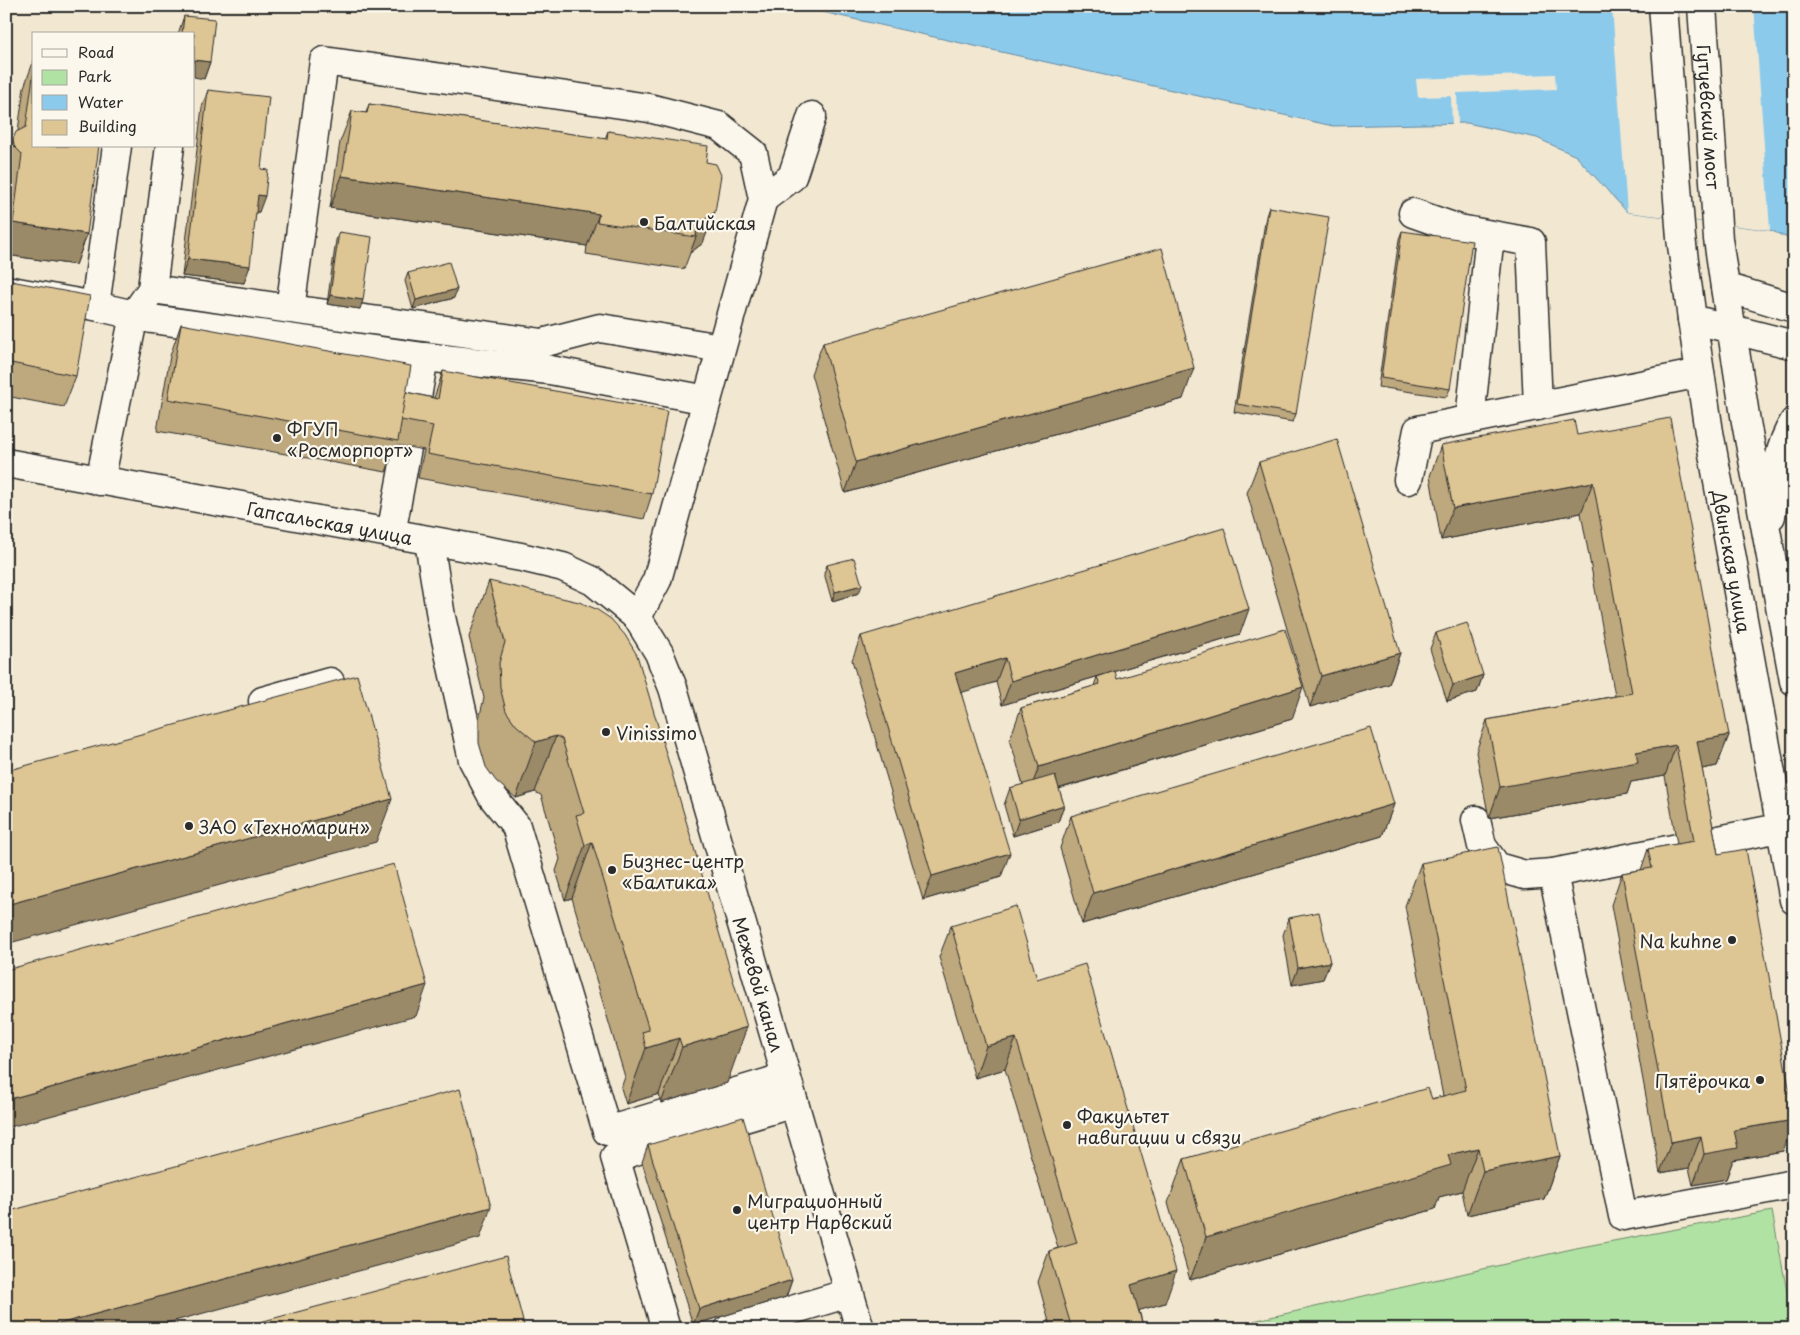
<svg xmlns="http://www.w3.org/2000/svg" width="1800" height="1335" viewBox="0 0 1800 1335" font-family="'Playpen Sans',sans-serif">
	<style>
		.green { fill: #b0e2a3; stroke: #6e8667 }
		.water { fill: #8ccaec; stroke: #658a9f }
		.pier { fill: #f2e8d2 }
		.lines { fill: none; stroke-linecap: round; stroke-linejoin: round }
		.minor-casing { stroke: #2b2b2b; stroke-width: 31 }
		.major-casing { stroke: #2b2b2b; stroke-width: 31 }
		.minor { stroke: #fbf7ec; stroke-width: 28 }
		.major { stroke: #fbf7ec; stroke-width: 28 }
		.wall { fill: #bea97f; stroke: #2b2b2b }
		.shaded-wall { fill: #9b8a68; stroke: #2b2b2b }
		.building { fill: #ddc594; stroke: #2b2b2b }
		.poi-dot { fill: #2b2b2b; stroke: #fbf7ec; stroke-width: 2 }
		.labels { text-anchor: middle; dominant-baseline: central; stroke-width: 4.5; stroke-linejoin: round; paint-order: stroke }
		.street-label { font-size: 18px; fill: #2b2b2b; stroke: #fbf7ec }
		.poi-label { font-size: 18px; fill: #2b2b2b; stroke: #fbf7ec; text-anchor: start }
	</style>
	<rect width="100%" height="100%" fill="#f2e8d2"/>
	<filter id="ink" filterUnits="userSpaceOnUse"><feTurbulence type="fractalNoise" baseFrequency=".02" numOctaves="2"/><feDisplacementMap in="SourceGraphic" scale="10" xChannelSelector="R" yChannelSelector="G"/><feConvolveMatrix kernelMatrix="1 2 1 2 8 2 1 2 1" color-interpolation-filters="sRGB"/></filter>
	<g filter="url(#ink)">
		<path class="green" d="M 1772,1211 L 1794,1329 L 1255,1329 L 1253,1321 L 1576,1248 Z"/>
		<path class="water" d="M 757,6 L 1794,6 L 1794,241 L 1770,230 L 1627,212 L 1576,156 L 1537,138 L 1467,123 L 1333,126 L 813,10 Z"/>
		<g class="pier">
			<path d="M 1612,6 L 1754,6 L 1770,230 L 1627,212 Z"/>
			<path d="M 1555,74 L 1556,89 L 1457,93 L 1458,125 L 1452,126 L 1451,96 L 1418,97 L 1416,79 Z"/>
		</g>
		<g class="lines">
			<defs>
				<g id="minor">
					<path d="M 763,199 L 792,177 L 812,116"/>
					<path d="M 1413,213 L 1459,229 L 1531,242 L 1538,406"/>
					<path d="M 1725,287 L 1746,422 L 1794,681"/>
					<path d="M 152,289 L 290,309 L 324,61 L 649,108 L 719,126 L 753,153 L 763,199 L 657,580 L 637,617"/>
					<path d="M 6,290 L 95,306 L 152,319 L 424,357 L 550,370 L 707,400"/>
					<path d="M 95,306 L 117,146"/>
					<path d="M 290,309 L 542,343 L 600,328 L 721,348"/>
					<path id="s1" d="M 1692,319 L 1709,432 L 1794,900"/>
					<path d="M 1470,419 L 1490,235"/>
					<path d="M 413,420 L 424,357"/>
					<path id="s2" d="M 6,463 L 521,557 L 563,567 L 593,581 L 637,617 L 659,653 L 673,688 L 860,1329"/>
					<path d="M 1408,480 L 1418,430 L 1700,373"/>
					<path d="M 100,481 L 134,315 L 152,289 L 170,146"/>
					<path d="M 1771,516 C 1775,485 1776,450 1794,422"/>
					<path d="M 391,534 L 407,448"/>
					<path d="M 429,541 L 441,617 L 473,760 L 492,796 L 516,826 L 607,1131 L 786,1077"/>
					<path d="M 263,701 L 330,682"/>
					<path d="M 1476,820 L 1482,846 L 1497,867 L 1525,875 L 1553,873 L 1678,848"/>
					<path d="M 1699,844 L 1794,825"/>
					<path d="M 1553,873 L 1623,1216 L 1794,1184"/>
					<path d="M 666,1329 L 615,1157 L 794,1103"/>
					<path d="M 729,1329 L 849,1293"/>
				</g>
				<g id="major">
					<path d="M 1663,6 L 1681,238 L 1692,319 L 1794,345"/>
					<path id="s3" d="M 1702,6 L 1718,239 L 1725,287 L 1794,308"/>
				</g>
			</defs>
			<use href="#minor" class="minor-casing"/>
			<use href="#major" class="major-casing"/>
			<use href="#minor" class="minor"/>
			<use href="#major" class="major"/>
		</g>
		<g class="wall">
			<path d="M 184,16 L 210,62 L 204,79 L 194,34 L 178,34 Z"/>
			<path d="M 34,60 L 34,146 L 87,234 L 76,265 L 6,255 L 6,217 L 10,185 L 6,181 L 6,157 L 13,139 L 18,131 L 24,87 Z"/>
			<path d="M 208,90 L 261,169 L 259,212 L 256,212 L 244,283 L 182,276 L 202,107 Z"/>
			<path d="M 369,104 L 605,139 L 608,131 L 706,162 L 703,243 L 690,253 L 684,269 L 586,254 L 587,246 L 330,208 L 340,142 L 352,111 L 366,113 Z"/>
			<path d="M 1269,207 L 1296,414 L 1293,422 L 1234,412 L 1266,216 Z"/>
			<path d="M 1402,231 L 1450,389 L 1446,397 L 1378,387 L 1399,239 Z"/>
			<path d="M 339,232 L 360,309 L 327,304 L 336,240 Z"/>
			<path d="M 408,273 L 454,298 L 413,309 L 405,281 Z"/>
			<path d="M 6,280 L 76,376 L 64,407 L 6,396 Z"/>
			<path d="M 181,324 L 406,392 L 434,398 L 443,371 L 652,494 L 644,519 L 418,478 L 424,450 L 396,445 L 386,472 L 157,431 L 170,356 Z"/>
			<path d="M 823,343 L 1183,399 L 845,493 L 811,374 Z"/>
			<path d="M 1577,435 L 1729,735 L 1717,766 L 1702,769 L 1718,854 L 1783,1151 L 1733,1160 L 1726,1179 L 1693,1185 L 1689,1168 L 1660,1173 L 1611,905 L 1622,873 L 1641,870 L 1648,849 L 1677,844 L 1665,776 L 1631,782 L 1627,794 L 1489,818 L 1476,752 L 1487,720 L 1615,696 L 1581,513 L 1441,540 L 1430,476 L 1441,445 Z"/>
			<path d="M 1259,462 L 1400,653 L 1389,684 L 1310,707 L 1247,493 Z"/>
			<path d="M 827,565 L 859,593 L 832,601 L 824,573 Z"/>
			<path d="M 489,581 L 727,1083 L 661,1103 L 659,1094 L 626,1104 L 621,1088 L 625,1077 L 572,898 L 565,900 L 556,871 L 560,859 L 541,795 L 535,792 L 516,798 L 496,781 L 486,767 L 479,743 L 479,719 L 484,698 L 469,637 Z"/>
			<path d="M 1436,633 L 1483,675 L 1477,692 L 1447,701 L 1430,649 Z"/>
			<path d="M 1240,634 L 1002,705 L 996,682 L 961,692 L 1001,877 L 923,900 L 852,660 L 861,636 Z"/>
			<path d="M 1097,677 L 1117,679 L 1292,719 L 1059,789 L 1064,805 L 1058,822 L 1013,836 L 1004,805 L 1010,788 L 1023,785 L 1010,739 L 1021,708 L 1094,686 Z"/>
			<path d="M 1394,804 L 1382,836 L 1082,924 L 1060,848 L 1071,816 Z"/>
			<path d="M 1421,863 L 1560,1156 L 1544,1199 L 1467,1215 L 1462,1191 L 1439,1197 L 1435,1209 L 1190,1280 L 1168,1203 L 1184,1159 L 1443,1096 L 1405,906 Z"/>
			<path d="M 1289,918 L 1330,962 L 1323,979 L 1292,985 L 1283,935 Z"/>
			<path d="M 951,926 L 1037,979 L 1165,1303 L 1139,1310 L 1144,1329 L 1051,1329 L 1038,1282 L 1049,1251 L 1058,1248 L 1005,1069 L 975,1078 L 939,957 Z"/>
			<path d="M 648,1145 L 792,1280 L 786,1297 L 693,1325 L 642,1162 Z"/>
		</g>
		<g class="shaded-wall">
			<path d="M 194,60 L 210,62 L 204,79 L 194,77 Z"/>
			<path d="M 342,176 L 599,214 L 587,246 L 330,208 Z"/>
			<path d="M 258,195 L 265,196 L 259,212 L 252,212 Z"/>
			<path d="M 715,212 L 703,243 L 690,253 L 696,237 L 697,225 Z"/>
			<path d="M 13,223 L 87,234 L 76,265 L 6,255 L 6,241 Z"/>
			<path d="M 188,259 L 250,266 L 244,283 L 182,276 Z"/>
			<path d="M 457,289 L 454,298 L 413,309 L 416,300 Z"/>
			<path d="M 330,295 L 363,300 L 360,309 L 327,304 Z"/>
			<path d="M 1194,368 L 1183,399 L 845,493 L 856,462 Z"/>
			<path d="M 1593,482 L 1581,513 L 1441,540 L 1453,508 Z"/>
			<path d="M 862,585 L 859,593 L 832,601 L 835,592 Z"/>
			<path d="M 1249,609 L 1240,634 L 1002,705 L 1011,681 Z"/>
			<path d="M 1400,653 L 1389,684 L 1310,707 L 1321,676 Z"/>
			<path d="M 1005,658 L 996,682 L 947,697 L 955,673 Z"/>
			<path d="M 1483,675 L 1477,692 L 1447,701 L 1453,685 Z"/>
			<path d="M 1303,687 L 1292,719 L 1027,798 L 1039,767 Z"/>
			<path d="M 1729,735 L 1717,766 L 1686,772 L 1697,741 Z"/>
			<path d="M 556,736 L 535,792 L 516,798 L 536,742 Z"/>
			<path d="M 1676,745 L 1665,776 L 1631,782 L 1627,794 L 1489,818 L 1500,787 L 1636,752 Z"/>
			<path d="M 392,799 L 376,842 L 6,944 L 6,905 Z"/>
			<path d="M 1394,804 L 1382,836 L 1082,924 L 1093,893 Z"/>
			<path d="M 1064,805 L 1058,822 L 1013,836 L 1019,819 Z"/>
			<path d="M 592,842 L 572,898 L 565,900 L 585,845 Z"/>
			<path d="M 1010,853 L 1001,877 L 923,900 L 932,876 Z"/>
			<path d="M 1330,962 L 1323,979 L 1292,985 L 1298,968 Z"/>
			<path d="M 427,985 L 416,1016 L 6,1128 L 6,1100 Z"/>
			<path d="M 747,1027 L 727,1083 L 661,1103 L 682,1047 Z"/>
			<path d="M 679,1038 L 659,1094 L 626,1104 L 646,1048 Z"/>
			<path d="M 1016,1038 L 1005,1069 L 975,1078 L 986,1046 Z"/>
			<path d="M 1794,1120 L 1794,1122 L 1783,1151 L 1733,1160 L 1726,1179 L 1693,1185 L 1704,1154 L 1734,1130 Z"/>
			<path d="M 1701,1136 L 1689,1168 L 1660,1173 L 1671,1142 Z"/>
			<path d="M 1478,1148 L 1462,1191 L 1439,1197 L 1435,1209 L 1190,1280 L 1206,1237 L 1448,1155 Z"/>
			<path d="M 1560,1156 L 1544,1199 L 1467,1215 L 1483,1171 Z"/>
			<path d="M 491,1207 L 480,1238 L 145,1329 L 40,1329 Z"/>
			<path d="M 1176,1271 L 1165,1303 L 1120,1316 L 1131,1285 Z"/>
			<path d="M 792,1280 L 786,1297 L 693,1325 L 699,1309 Z"/>
		</g>
		<g class="building">
			<path d="M 184,16 L 215,19 L 210,62 L 194,60 L 194,34 L 182,34 Z"/>
			<path d="M 34,69 L 34,146 L 99,146 L 87,234 L 13,223 L 22,154 L 14,146 L 13,139 L 16,132 L 26,127 Z"/>
			<path d="M 208,90 L 269,97 L 261,169 L 268,170 L 265,196 L 258,195 L 250,266 L 188,259 Z"/>
			<path d="M 369,104 L 607,139 L 608,131 L 708,146 L 706,162 L 716,164 L 721,175 L 715,212 L 697,225 L 696,237 L 597,222 L 599,214 L 342,176 L 352,111 L 367,113 Z"/>
			<path d="M 1269,207 L 1329,217 L 1296,414 L 1237,404 Z"/>
			<path d="M 1402,231 L 1472,241 L 1450,389 L 1381,378 Z"/>
			<path d="M 339,232 L 372,237 L 363,300 L 330,295 Z"/>
			<path d="M 1162,248 L 1194,368 L 856,462 L 823,343 Z"/>
			<path d="M 449,262 L 457,289 L 416,300 L 408,273 Z"/>
			<path d="M 6,280 L 90,296 L 76,376 L 6,362 Z"/>
			<path d="M 181,324 L 411,366 L 398,441 L 168,399 Z"/>
			<path d="M 443,371 L 667,411 L 652,494 L 427,454 L 433,426 L 401,420 L 406,392 L 438,399 Z"/>
			<path d="M 1670,418 L 1729,735 L 1697,741 L 1718,854 L 1746,849 L 1794,1115 L 1794,1120 L 1734,1130 L 1738,1148 L 1704,1154 L 1701,1136 L 1671,1142 L 1622,873 L 1652,868 L 1648,849 L 1694,841 L 1676,745 L 1636,752 L 1638,762 L 1500,787 L 1487,720 L 1632,693 L 1593,482 L 1453,508 L 1441,445 L 1574,420 L 1577,435 Z"/>
			<path d="M 1337,439 L 1400,653 L 1321,676 L 1259,462 Z"/>
			<path d="M 1224,528 L 1249,609 L 1011,681 L 1005,658 L 955,673 L 1010,853 L 932,876 L 861,636 Z"/>
			<path d="M 854,558 L 862,585 L 835,592 L 827,565 Z"/>
			<path d="M 489,581 L 579,602 L 596,609 L 611,619 L 625,635 L 637,655 L 747,1027 L 682,1047 L 679,1038 L 646,1048 L 642,1032 L 649,1030 L 592,842 L 585,845 L 576,815 L 584,813 L 562,739 L 556,736 L 536,742 L 516,725 L 506,711 L 500,687 L 499,663 L 505,642 Z"/>
			<path d="M 1467,623 L 1483,675 L 1453,685 L 1436,633 Z"/>
			<path d="M 1285,629 L 1303,687 L 1039,767 L 1021,708 L 1100,684 L 1097,677 L 1115,671 L 1117,679 Z"/>
			<path d="M 357,675 L 392,799 L 6,905 L 6,771 Z"/>
			<path d="M 1371,728 L 1394,804 L 1093,893 L 1071,816 Z"/>
			<path d="M 1055,775 L 1064,805 L 1019,819 L 1010,788 Z"/>
			<path d="M 1498,847 L 1560,1156 L 1483,1171 L 1478,1148 L 1448,1155 L 1451,1165 L 1206,1237 L 1184,1159 L 1428,1088 L 1432,1099 L 1466,1090 L 1421,863 Z"/>
			<path d="M 394,864 L 427,985 L 6,1100 L 6,970 Z"/>
			<path d="M 1016,906 L 1037,979 L 1085,964 L 1176,1271 L 1131,1285 L 1144,1329 L 1072,1329 L 1049,1251 L 1077,1243 L 1016,1038 L 986,1046 L 951,926 Z"/>
			<path d="M 1319,912 L 1330,962 L 1298,968 L 1289,918 Z"/>
			<path d="M 460,1089 L 491,1207 L 40,1329 L 6,1329 L 6,1212 Z"/>
			<path d="M 743,1117 L 792,1280 L 699,1309 L 648,1145 Z"/>
			<path d="M 506,1256 L 525,1329 L 234,1329 Z"/>
		</g>
	</g>
	<g class="poi-dot">
		<circle cx="644" cy="222" r="5"/>
		<circle cx="277" cy="438" r="5"/>
		<circle cx="606" cy="732" r="5"/>
		<circle cx="189" cy="826" r="5"/>
		<circle cx="612" cy="870" r="5"/>
		<circle cx="1732" cy="940" r="5"/>
		<circle cx="1760" cy="1080" r="5"/>
		<circle cx="1067" cy="1125" r="5"/>
		<circle cx="737" cy="1210" r="5"/>
	</g>
	<g class="labels">
		<g class="street-label">
			<text stroke="none"><textPath href="#s3" startOffset="111">Гутуевский мост</textPath></text>
			<text stroke="none"><textPath href="#s2" startOffset="329">Гапсальская улица</textPath></text>
			<text stroke="none"><textPath href="#s1" startOffset="246">Двинская улица</textPath></text>
			<text stroke="none"><textPath href="#s2" startOffset="1045">Межевой канал</textPath></text>
		</g>
		<g class="poi-label">
			<text x="654" y="222">Балтийская</text>
			<text x="287" y="428">ФГУП<tspan x="287" dy="21">«Росморпорт»</tspan></text>
			<text x="616" y="732">Vinissimo</text>
			<text x="199" y="826">ЗАО «Техномарин»</text>
			<text x="622" y="860">Бизнес-центр<tspan x="622" dy="21">«Балтика»</tspan></text>
			<text x="1722" y="940" text-anchor="end">Na kuhne</text>
			<text x="1750" y="1080" text-anchor="end">Пятёрочка</text>
			<text x="1077" y="1115">Факультет<tspan x="1077" dy="21">навигации и связи</tspan></text>
			<text x="747" y="1200">Миграционный<tspan x="747" dy="21">центр Нарвский</tspan></text>
		</g>
	</g>
	<rect width="1800" height="1335" fill="none" stroke="#fbf7ec" stroke-width="25"/>
	<rect x="12" y="12" width="1775" height="1310" fill="none" stroke="#2b2b2b" stroke-width="2" filter="url(#ink)"/>
	<rect x="32" y="32" width="162" height="115" fill="#fbf7ec" stroke="#a8a59f"/>
	<rect x="42" y="49" width="25" height="8" fill="#fbf7ec" stroke="#a8a59f"/>
	<text x="78" y="58" font-size="15" fill="#2b2b2b">Road</text>
	<rect x="42" y="70" width="25" height="15" fill="#b0e2a3" stroke="#a8a59f"/>
	<text x="78" y="82" font-size="15" fill="#2b2b2b">Park</text>
	<rect x="42" y="95" width="25" height="15" fill="#8ccaec" stroke="#a8a59f"/>
	<text x="78" y="108" font-size="15" fill="#2b2b2b">Water</text>
	<rect x="42" y="120" width="25" height="15" fill="#ddc594" stroke="#a8a59f"/>
	<text x="78" y="132" font-size="15" fill="#2b2b2b">Building</text>
</svg>
